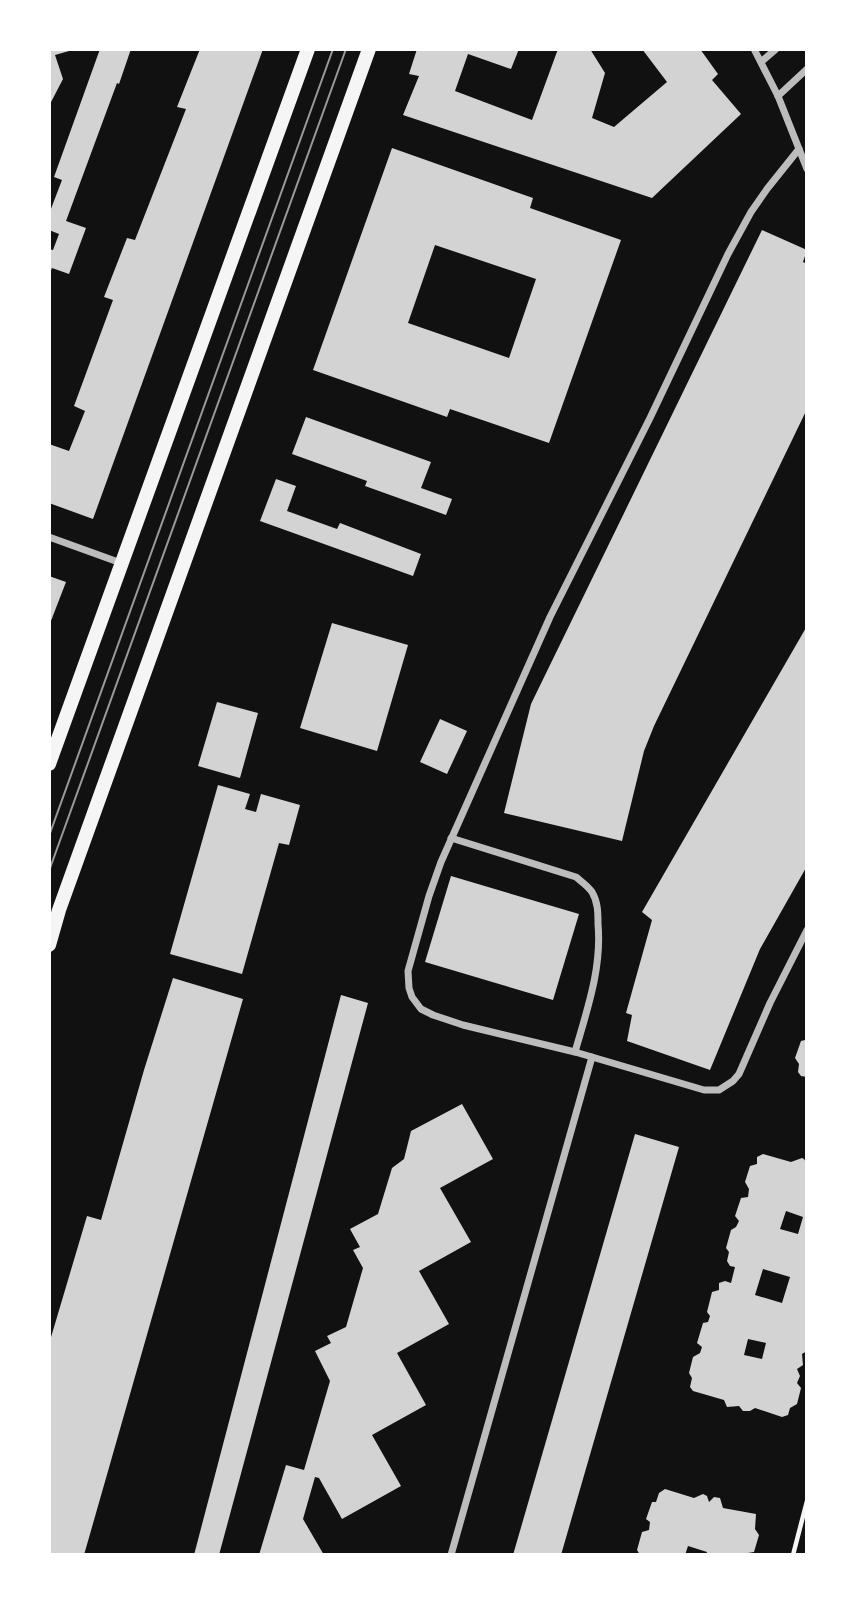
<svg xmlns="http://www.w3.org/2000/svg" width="856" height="1604" viewBox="0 0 856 1604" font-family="Signika,sans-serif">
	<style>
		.building { fill: #d3d3d3; fill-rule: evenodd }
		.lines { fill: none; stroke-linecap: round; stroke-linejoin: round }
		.path { stroke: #f5f5f5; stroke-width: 4.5 }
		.minor { stroke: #bcbcbc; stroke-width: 7 }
		.secondary { stroke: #f5f5f5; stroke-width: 14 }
		.tram { stroke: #9a9a9a; stroke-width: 2 }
	</style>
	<rect width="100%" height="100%" fill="#111"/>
	<g class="building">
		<path d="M 49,49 L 68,49 L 69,51 L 55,55 L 63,79 L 49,106 Z"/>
		<path d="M 100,49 L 131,49 L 119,84 L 117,83 L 66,221 L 86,228 L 69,274 L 52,268 L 49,275 L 49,249 L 53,250 L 59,234 L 49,230 L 49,214 L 62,180 L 54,177 Z"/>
		<path d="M 200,49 L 263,49 L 93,519 L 49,503 L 49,444 L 69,451 L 85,411 L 74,406 L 113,300 L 104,297 L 127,238 L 135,240 L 186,109 L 177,107 Z"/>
		<path d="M 417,49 L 519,49 L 511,69 L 468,54 L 455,91 L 532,120 L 558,49 L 590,49 L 605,73 L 592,118 L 614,127 L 667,82 L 642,49 L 700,49 L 718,74 L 712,80 L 741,114 L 652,198 L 403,115 L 419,76 L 409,74 Z"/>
		<path d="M 392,148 L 533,198 L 530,208 L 621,240 L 549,443 L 450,409 L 447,417 L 313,370 ZM 435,245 L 536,279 L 509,358 L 408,323 Z"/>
		<path d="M 762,230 L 807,250 L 803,262 L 807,264 L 807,409 L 654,726 L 644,751 L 622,841 L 504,813 L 531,704 Z"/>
		<path d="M 306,417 L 431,462 L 421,488 L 452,499 L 446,515 L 365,486 L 367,481 L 292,454 Z"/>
		<path d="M 276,479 L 296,486 L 287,511 L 337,529 L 340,523 L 421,554 L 413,576 L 260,521 Z"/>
		<path d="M 49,576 L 66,582 L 49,626 Z"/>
		<path d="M 332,623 L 408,645 L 377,751 L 300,728 Z"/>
		<path d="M 807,626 L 807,866 L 760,949 L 710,1070 L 627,1041 L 632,1015 L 626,1013 L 652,920 L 642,912 Z"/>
		<path d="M 217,702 L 258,713 L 240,778 L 198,766 Z"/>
		<path d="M 440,719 L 467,731 L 447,774 L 420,762 Z"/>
		<path d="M 218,785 L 250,794 L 245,809 L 256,812 L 261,794 L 300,805 L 289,845 L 279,843 L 242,974 L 170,954 Z"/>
		<path d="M 451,876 L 579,914 L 553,1000 L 425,962 Z"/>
		<path d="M 173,978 L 243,999 L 84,1555 L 49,1555 L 49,1344 L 87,1216 L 101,1220 L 144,1070 Z"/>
		<path d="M 341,995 L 368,1003 L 219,1555 L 194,1555 Z"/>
		<path d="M 807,1037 L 807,1077 L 801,1076 L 798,1072 L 799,1064 L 795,1058 L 801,1041 L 805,1040 Z"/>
		<path d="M 462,1104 L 493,1159 L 440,1188 L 471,1242 L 419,1271 L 449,1324 L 397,1353 L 426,1405 L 372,1435 L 401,1486 L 342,1519 L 319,1478 L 315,1477 L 303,1519 L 324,1555 L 259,1555 L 286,1465 L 304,1470 L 330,1381 L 315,1351 L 331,1343 L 327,1336 L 346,1327 L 363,1268 L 353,1250 L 360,1247 L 350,1229 L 378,1214 L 392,1168 L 404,1159 L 411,1131 Z"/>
		<path d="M 635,1134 L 679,1147 L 561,1555 L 513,1555 Z"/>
		<path d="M 763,1154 L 791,1162 L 802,1158 L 804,1159 L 807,1164 L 807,1351 L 802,1354 L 803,1365 L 797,1369 L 800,1376 L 797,1383 L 801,1388 L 797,1404 L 790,1408 L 788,1415 L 782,1417 L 755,1408 L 750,1411 L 743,1411 L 739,1406 L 727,1407 L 724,1400 L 693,1391 L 690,1387 L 692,1378 L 689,1373 L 693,1357 L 700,1353 L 702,1347 L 697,1343 L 703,1323 L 708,1322 L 710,1316 L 707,1312 L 712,1292 L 719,1290 L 719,1283 L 725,1281 L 731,1283 L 735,1267 L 730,1266 L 727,1261 L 729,1252 L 726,1248 L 731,1230 L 736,1227 L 739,1221 L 735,1216 L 741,1198 L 748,1197 L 749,1189 L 745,1182 L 750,1166 L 757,1164 L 757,1157 ZM 786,1211 L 803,1217 L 798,1234 L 780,1229 ZM 763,1269 L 790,1277 L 782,1303 L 755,1295 ZM 748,1339 L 766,1343 L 762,1359 L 744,1355 Z"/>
		<path d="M 665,1489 L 694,1498 L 703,1494 L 707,1496 L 709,1502 L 714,1497 L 720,1498 L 723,1508 L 756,1514 L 755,1529 L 759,1535 L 754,1552 L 748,1553 L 748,1555 L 706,1555 L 707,1552 L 688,1546 L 685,1555 L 640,1555 L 637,1550 L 642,1532 L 649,1530 L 650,1522 L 646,1519 L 652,1502 L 656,1502 L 659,1493 Z"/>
	</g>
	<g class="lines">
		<path class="path" d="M 793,1555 L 807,1501"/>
		<g class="minor">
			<path d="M 754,49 L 778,96 L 807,169"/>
			<path d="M 762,61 L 776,49"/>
			<path d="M 778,96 L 807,69"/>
			<path d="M 799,149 L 767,189 L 751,212 L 728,254 L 650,418 L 550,617 L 441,862 L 429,896 L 408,971 L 409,988 L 412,997 L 421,1009 L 433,1015 L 463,1025 L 575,1052 L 704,1090 L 719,1090 L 733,1081 L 739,1074 L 770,1003 L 807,930"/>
			<path d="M 49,537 L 121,563"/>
			<path d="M 451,838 L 576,877 C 582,882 588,886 592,892 C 598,902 598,913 598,924 C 602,968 587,1010 575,1052"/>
			<path d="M 451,1555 L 592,1057"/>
		</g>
		<g class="secondary">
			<path d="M 49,764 L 308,49"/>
			<path d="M 49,945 L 59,910 L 369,49"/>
		</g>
		<g class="tram">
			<path d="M 49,836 L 333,49"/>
			<path d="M 49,871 L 346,49"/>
		</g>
	</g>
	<rect width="856" height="1604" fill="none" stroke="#ffffff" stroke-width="102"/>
</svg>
